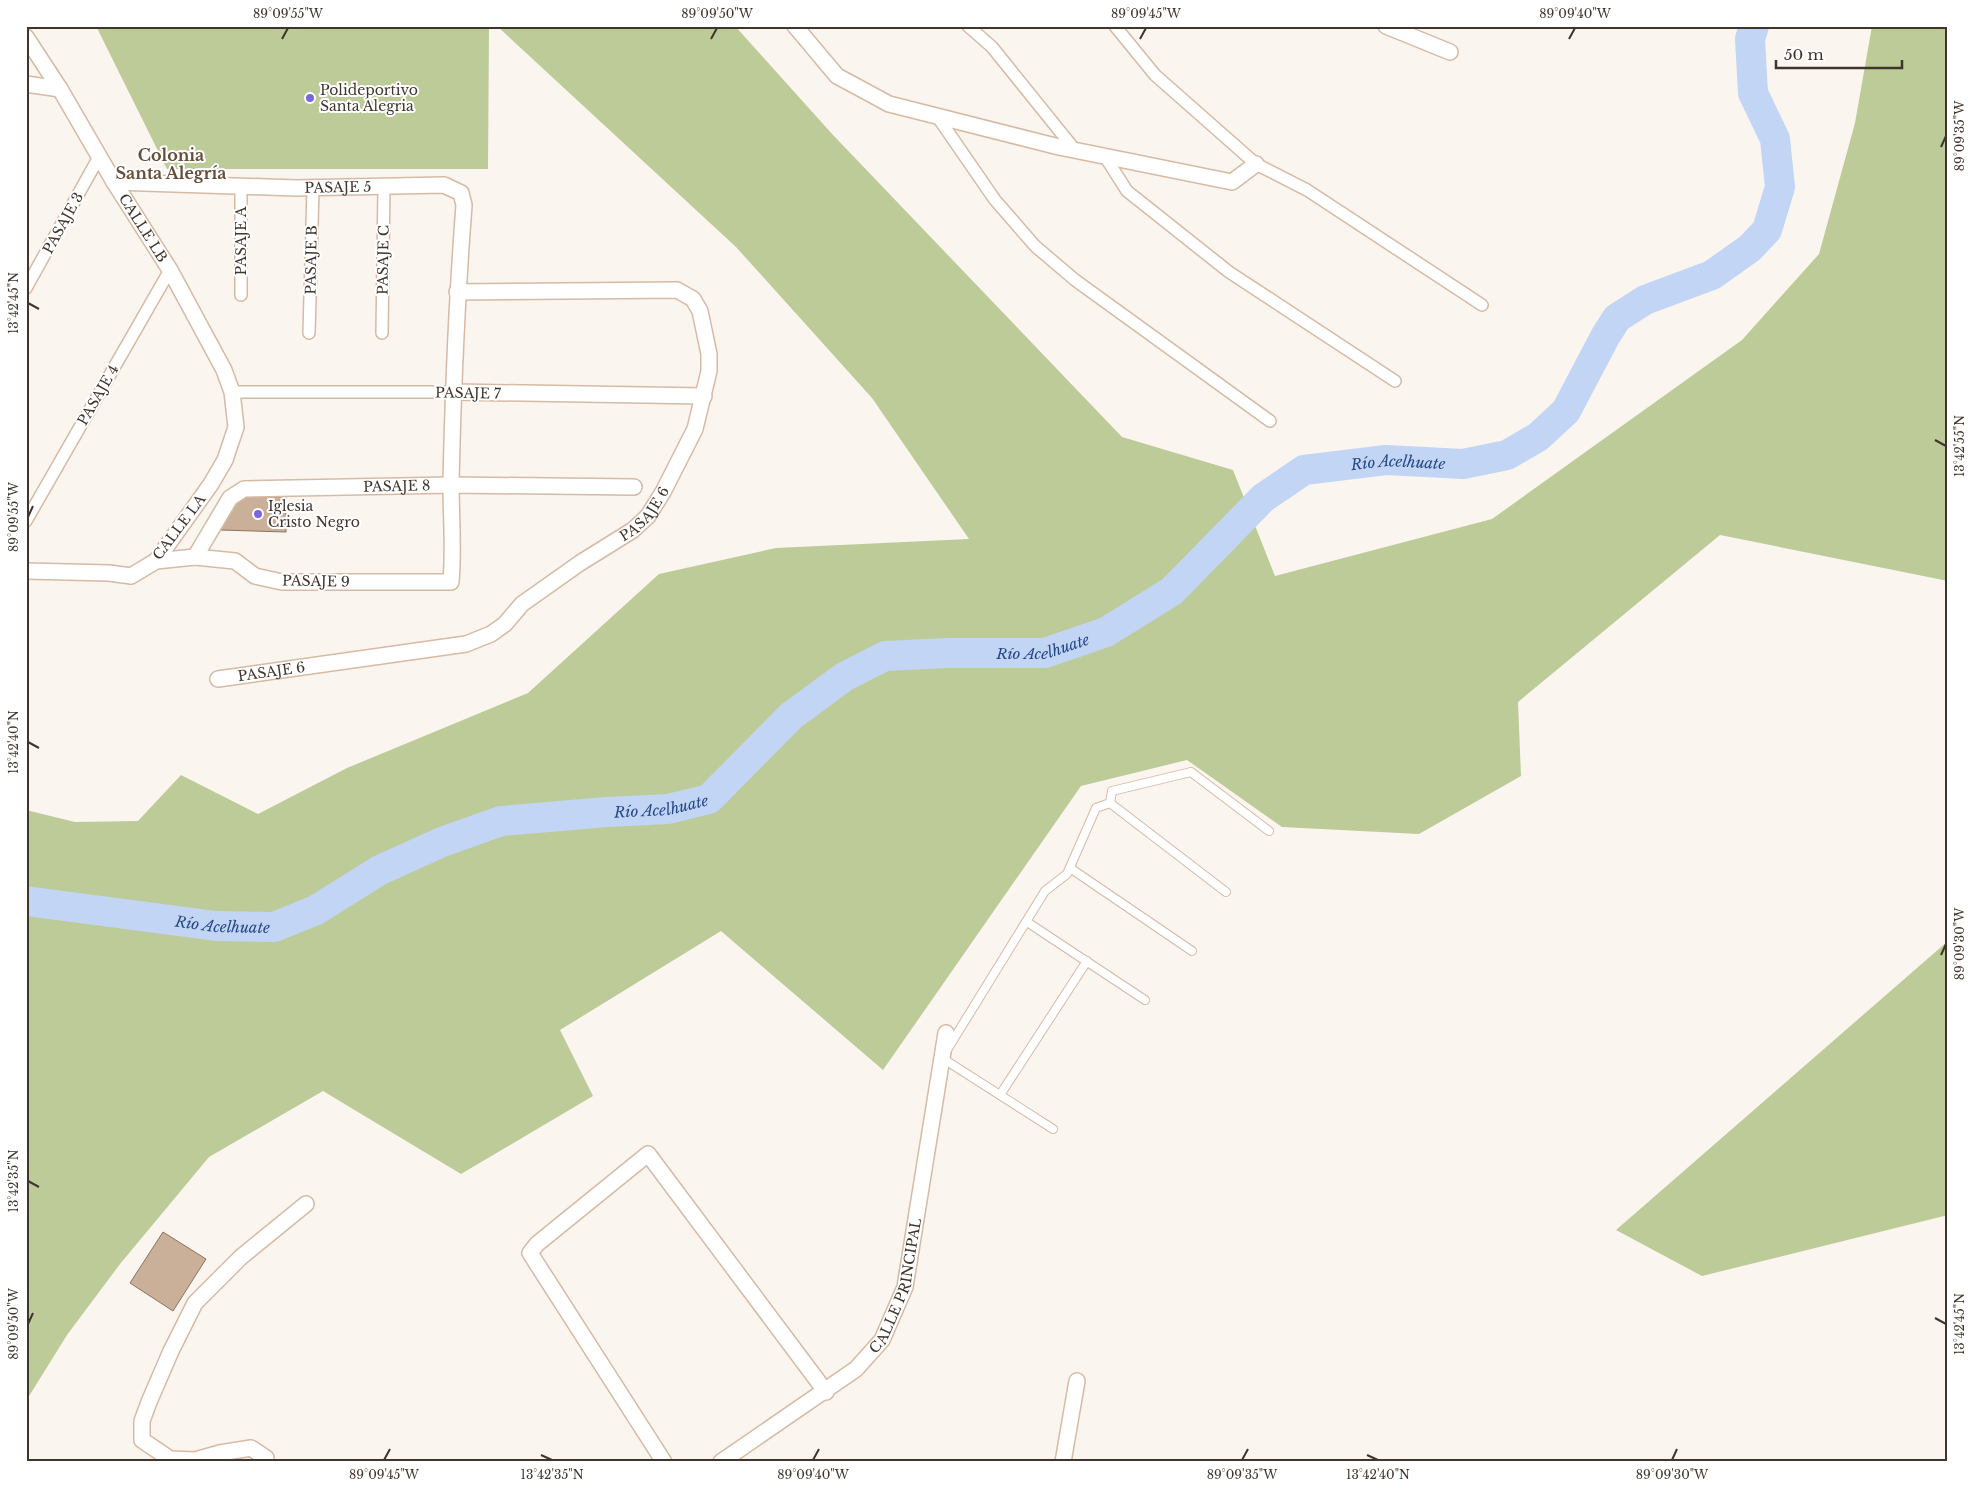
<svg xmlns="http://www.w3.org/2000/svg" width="1974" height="1488" viewBox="0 0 1974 1488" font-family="'Libre Baskerville',serif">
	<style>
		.green { fill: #bccb97 }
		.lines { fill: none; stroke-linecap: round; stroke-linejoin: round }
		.river { stroke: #c2d5f5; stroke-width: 30 }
		.building { fill: #cbb099; stroke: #8c735e }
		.service-casing { stroke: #d6baa4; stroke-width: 10 }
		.pedestrian-casing { stroke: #d6baa4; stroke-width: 14 }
		.minor-casing { stroke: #d6baa4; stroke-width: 18 }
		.service { stroke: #fff; stroke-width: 8 }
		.pedestrian { stroke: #fff; stroke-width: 11 }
		.minor { stroke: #fff; stroke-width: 15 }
		.ticks { fill: none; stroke: #40352c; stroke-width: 2 }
		.poi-dot { fill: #7966e1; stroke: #fff; stroke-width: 2 }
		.labels { text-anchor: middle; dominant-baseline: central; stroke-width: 4; stroke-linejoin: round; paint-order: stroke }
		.poi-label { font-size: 14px; fill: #40352c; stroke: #fff; text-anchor: start }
		.street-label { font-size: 14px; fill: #40352c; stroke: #fff }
		.water-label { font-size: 15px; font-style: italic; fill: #244886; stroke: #fff }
		.quarter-label { font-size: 16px; font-weight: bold; fill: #654d3a; stroke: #fff }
		.neatline { fill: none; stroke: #40352c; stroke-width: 2 }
		.ticks-label { font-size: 12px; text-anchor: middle; fill: #40352c }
	</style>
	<rect width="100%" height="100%" fill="#fbf5f0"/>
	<g class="green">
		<path d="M 96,26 L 489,26 L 488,169 L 167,169 Z"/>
		<path d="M 497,26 L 735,26 L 833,135 L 1122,437 L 1233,470 L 1275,576 L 1492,519 L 1742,340 L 1819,254 L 1855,123 L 1872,26 L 1948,26 L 1948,581 L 1720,535 L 1518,702 L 1521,776 L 1419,834 L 1282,827 L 1187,760 L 1081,786 L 883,1070 L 721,931 L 560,1030 L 593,1096 L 461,1174 L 323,1091 L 209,1157 L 120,1264 L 67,1335 L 26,1401 L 26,810 L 75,822 L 138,821 L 181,775 L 258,814 L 347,768 L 528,693 L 659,574 L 776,548 L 969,539 L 872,398 L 736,247 Z"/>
		<path d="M 1948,941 L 1948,1215 L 1702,1276 L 1616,1230 Z"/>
	</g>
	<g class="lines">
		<path class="river" id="s1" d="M 26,901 L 216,926 L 274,927 L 316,910 L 380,870 L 442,842 L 501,821 L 607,812 L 668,809 L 709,799 L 791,716 L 844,677 L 885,656 L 948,653 L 1045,653 L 1106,632 L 1172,591 L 1263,498 L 1304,470 L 1386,460 L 1463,464 L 1507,455 L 1538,437 L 1566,411 L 1606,335 L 1617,318 L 1645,300 L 1712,275 L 1750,248 L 1767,230 L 1780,187 L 1775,139 L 1753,93 L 1750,39 L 1754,26"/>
	</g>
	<g class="building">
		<path d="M 239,496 L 286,497 L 286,532 L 220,530 Z"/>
		<path d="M 163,1232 L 206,1259 L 173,1311 L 130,1283 Z"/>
	</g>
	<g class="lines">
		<defs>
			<g id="service">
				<path d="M 1110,803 L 1112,791 L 1191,772 L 1269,831"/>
				<path d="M 1070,868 L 1192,951"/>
				<path d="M 1027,922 L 1145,1000"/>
				<path d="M 1000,1095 L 1087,961"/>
				<path d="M 1053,1129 L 942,1058 L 1045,891 L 1067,874 L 1096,808 L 1110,803 L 1226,892"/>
			</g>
			<g id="pedestrian">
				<path d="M 968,26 L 992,47 L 1075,150"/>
				<path d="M 1115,26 L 1155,75 L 1256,164 L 1307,190 L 1482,305"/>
				<path d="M 937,116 L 995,200 L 1035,246 L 1075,280 L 1270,421"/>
				<path d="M 1104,155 L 1127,191 L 1229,272 L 1395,381"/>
				<path d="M 241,186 L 241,295"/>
				<path d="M 26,288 L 99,157"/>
				<path d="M 309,333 L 313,188"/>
				<path d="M 382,333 L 384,186"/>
				<path d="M 232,392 L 454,392"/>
				<path d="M 26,521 L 170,270"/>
			</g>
			<g id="minor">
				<path d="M 795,26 L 837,76 L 889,104 L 1059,147 L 1232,182 L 1256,164"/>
				<path d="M 1386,26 L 1450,52"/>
				<path id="s2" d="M 26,37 L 60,89 L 114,182 L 170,270 L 224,370 L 232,392 L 236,427 L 225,460 L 211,484 L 156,561 L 131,576 L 109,573 L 26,571"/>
				<path d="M 26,84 L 60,89"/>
				<path id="s3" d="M 114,182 L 296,188 L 444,185 L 461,193 L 464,205 C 457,297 453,390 451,483 C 451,516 454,549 451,582 L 282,582 L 255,576 L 235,561 L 195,557 L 156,561"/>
				<path d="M 454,392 L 704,396"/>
				<path id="s4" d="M 195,557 L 230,498 L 244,489 L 451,485 L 634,487"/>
				<path id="s5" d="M 218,679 L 466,644 L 491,634 L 505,624 L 522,604 L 580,563 L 633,530 L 648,516 L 663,492 L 695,429 L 709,371 L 709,354 L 700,311 L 693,299 L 677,290 L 457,292"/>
				<path d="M 266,1462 L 266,1458 L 251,1448 L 220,1453 L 195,1460 L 170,1459 L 142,1440 L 142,1421 L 149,1402 L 171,1351 L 195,1303 L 241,1257 L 306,1204"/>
				<path d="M 664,1462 L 530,1253 L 537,1244 L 648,1154 L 826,1392"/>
				<path id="s6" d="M 721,1462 L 856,1369 L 882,1340 L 905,1287 L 946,1033"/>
				<path d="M 1063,1462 L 1077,1381"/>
			</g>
		</defs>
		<use href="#service" class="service-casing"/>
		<use href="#pedestrian" class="pedestrian-casing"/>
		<use href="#minor" class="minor-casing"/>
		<use href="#service" class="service"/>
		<use href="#pedestrian" class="pedestrian"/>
		<use href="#minor" class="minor"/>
	</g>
	<path class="ticks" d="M 282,39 L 288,28M 711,39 L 717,28M 1140,39 L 1146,28M 1569,39 L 1575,28M 1941,147 L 1946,136M 28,303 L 39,309M 1935,440 L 1946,446M 28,517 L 33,506M 28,742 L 39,748M 1941,955 L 1946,944M 28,1181 L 39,1187M 1935,1318 L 1946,1324M 28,1324 L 33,1313M 541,1455 L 552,1460M 1367,1455 L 1378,1460M 384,1460 L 390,1449M 813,1460 L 819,1449M 1242,1460 L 1248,1449M 1672,1460 L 1677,1449"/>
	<g class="poi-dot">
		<circle cx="310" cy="98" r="5"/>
		<circle cx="258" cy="514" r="5"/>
	</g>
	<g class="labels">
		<g class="poi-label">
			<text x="320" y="90">Polideportivo<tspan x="320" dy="16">Santa Alegria</tspan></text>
			<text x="268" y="506">Iglesia<tspan x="268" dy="16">Cristo Negro</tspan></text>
		</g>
		<g class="street-label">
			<text stroke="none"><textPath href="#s3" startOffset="224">PASAJE 5</textPath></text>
			<text transform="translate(63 223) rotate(-61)">PASAJE 3</text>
			<text stroke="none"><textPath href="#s2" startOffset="224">CALLE LB</textPath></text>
			<text transform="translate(241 241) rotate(-90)">PASAJE A</text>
			<text transform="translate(311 260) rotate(-89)">PASAJE B</text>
			<text transform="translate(383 260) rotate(-89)">PASAJE C</text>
			<text transform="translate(468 393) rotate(1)">PASAJE 7</text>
			<text transform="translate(98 395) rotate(-60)">PASAJE 4</text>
			<text stroke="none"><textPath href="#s4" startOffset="238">PASAJE 8</textPath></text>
			<text stroke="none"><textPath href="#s5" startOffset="474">PASAJE 6</textPath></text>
			<text transform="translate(179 527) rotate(-53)">CALLE LA</text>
			<text transform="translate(316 581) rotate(1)">PASAJE 9</text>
			<text stroke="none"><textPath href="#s5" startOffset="54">PASAJE 6</textPath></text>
			<text stroke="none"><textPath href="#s6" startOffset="259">CALLE PRINCIPAL</textPath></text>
		</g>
		<g class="water-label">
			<text stroke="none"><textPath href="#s1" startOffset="1516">Río Acelhuate</textPath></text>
			<text stroke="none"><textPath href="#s1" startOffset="1098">Río Acelhuate</textPath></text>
			<text stroke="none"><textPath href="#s1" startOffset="662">Río Acelhuate</textPath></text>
			<text stroke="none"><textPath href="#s1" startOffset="198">Río Acelhuate</textPath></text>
		</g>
		<g class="quarter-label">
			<text x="171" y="155">Colonia<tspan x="171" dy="18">Santa Alegría</tspan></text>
		</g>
	</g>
	<rect width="1974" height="1488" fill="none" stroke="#ffffff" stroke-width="55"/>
	<path d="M1776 60v8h126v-8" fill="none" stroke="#40352c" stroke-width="2.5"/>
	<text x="1784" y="60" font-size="15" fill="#40352c" stroke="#ffffff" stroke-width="4" paint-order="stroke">50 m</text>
	<rect x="28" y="28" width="1918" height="1432" class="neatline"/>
	<g class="ticks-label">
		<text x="288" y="18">89°09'55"W</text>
		<text x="717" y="18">89°09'50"W</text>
		<text x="1146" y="18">89°09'45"W</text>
		<text x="1575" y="18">89°09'40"W</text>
		<text transform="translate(1960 136) rotate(-90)" y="4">89°09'35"W</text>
		<text transform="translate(14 303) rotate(-90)" y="4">13°42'45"N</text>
		<text transform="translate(1960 446) rotate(-90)" y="4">13°42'55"N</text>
		<text transform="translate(14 517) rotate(-90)" y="4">89°09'55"W</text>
		<text transform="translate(14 742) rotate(-90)" y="4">13°42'40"N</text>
		<text transform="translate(1960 944) rotate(-90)" y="4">89°09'30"W</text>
		<text transform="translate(14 1181) rotate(-90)" y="4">13°42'35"N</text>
		<text transform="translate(1960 1324) rotate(-90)" y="4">13°42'45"N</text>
		<text transform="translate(14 1324) rotate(-90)" y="4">89°09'50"W</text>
		<text x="384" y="1479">89°09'45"W</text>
		<text x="552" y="1479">13°42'35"N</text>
		<text x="813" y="1479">89°09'40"W</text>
		<text x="1242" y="1479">89°09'35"W</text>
		<text x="1378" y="1479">13°42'40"N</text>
		<text x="1672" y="1479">89°09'30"W</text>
	</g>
</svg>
